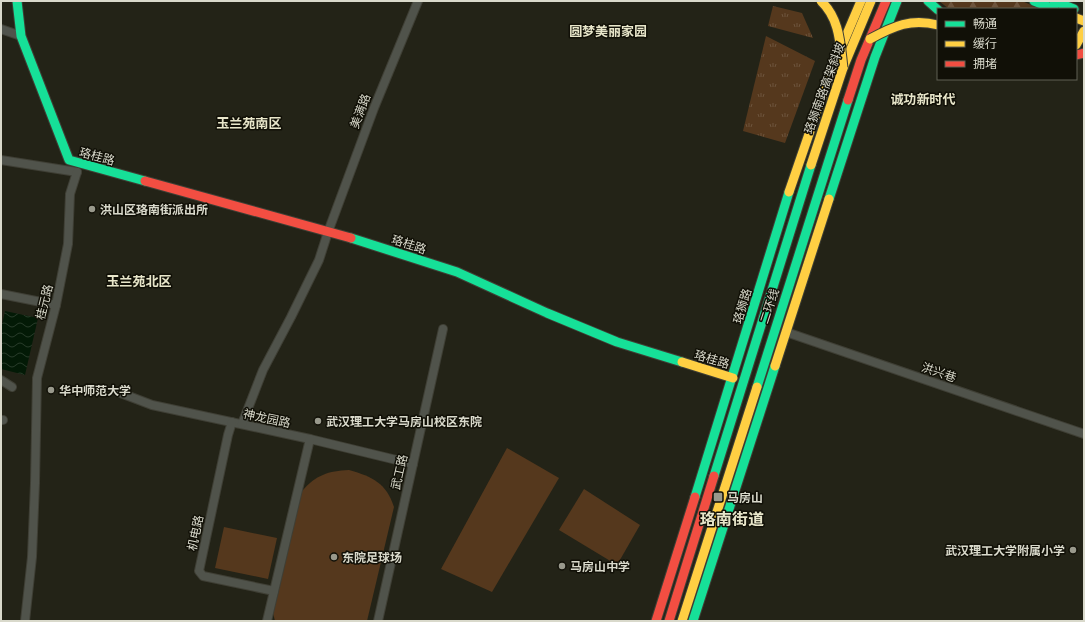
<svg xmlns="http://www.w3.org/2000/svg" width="1085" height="622" viewBox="0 0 1085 622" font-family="Mulish,'Noto Sans SC',sans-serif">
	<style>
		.green { fill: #55381d }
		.forest { fill: url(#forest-firs) }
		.park { fill: url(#park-tufts) }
		.water { fill: url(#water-waves) }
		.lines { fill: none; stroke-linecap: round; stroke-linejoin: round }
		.street-casing { stroke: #3f3f35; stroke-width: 10 }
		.fast-casing { stroke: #3f3f35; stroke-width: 11 }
		.slow-casing { stroke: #3f3f35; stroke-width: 11 }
		.jam-casing { stroke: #3f3f35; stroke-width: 11 }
		.street { stroke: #50534b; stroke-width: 8 }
		.fast { stroke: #16e098; stroke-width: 9 }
		.slow { stroke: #ffcf43; stroke-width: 9 }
		.jam { stroke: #f24e42; stroke-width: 9 }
		.slow-bridge-casing { stroke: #3f3f35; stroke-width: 11; stroke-linecap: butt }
		.slow-bridge { stroke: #ffcf43; stroke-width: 9 }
		.poi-dot { fill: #99998c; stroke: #111007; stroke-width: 1.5 }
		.labels { text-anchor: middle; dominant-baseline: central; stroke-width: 3; stroke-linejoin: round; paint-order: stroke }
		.street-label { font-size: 12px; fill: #d9d9cb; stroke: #111007 }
		.poi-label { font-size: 12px; font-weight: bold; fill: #d9d9cb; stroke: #111007; text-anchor: start }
		.neighbourhood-label { font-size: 13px; font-weight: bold; fill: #e8e6ca; stroke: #111007 }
		.district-label { font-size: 16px; font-weight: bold; fill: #e8e6ca; stroke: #111007 }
	</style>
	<defs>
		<pattern id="forest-firs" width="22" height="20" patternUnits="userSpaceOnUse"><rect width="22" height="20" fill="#55381d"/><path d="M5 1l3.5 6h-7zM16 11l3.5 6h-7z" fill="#6d543c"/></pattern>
		<pattern id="park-tufts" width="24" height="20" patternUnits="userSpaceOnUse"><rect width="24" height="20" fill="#55381d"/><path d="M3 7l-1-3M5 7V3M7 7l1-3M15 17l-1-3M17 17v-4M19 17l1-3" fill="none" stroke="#6d543c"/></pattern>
		<pattern id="water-waves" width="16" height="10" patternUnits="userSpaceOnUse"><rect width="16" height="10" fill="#031a06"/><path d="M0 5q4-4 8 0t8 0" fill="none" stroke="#273b29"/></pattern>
	</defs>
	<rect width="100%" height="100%" fill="#232317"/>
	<g class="green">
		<path d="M 507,448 L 559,478 L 492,592 L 441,569 Z"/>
		<path d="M 349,470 C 373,477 386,483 394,507 L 367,621 L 275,621 L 273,613 L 274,608 L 302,491 C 316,475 328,471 349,470 Z"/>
		<path d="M 584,489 L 640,525 L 617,565 L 559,530 Z"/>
		<path d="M 224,527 L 277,538 L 268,579 L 215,568 Z"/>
	</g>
	<path class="forest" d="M 939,1 L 1022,1 L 1040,9 L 949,9 Z"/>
	<g class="park">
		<path d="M 773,6 L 802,13 L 813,38 L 768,26 Z"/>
		<path d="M 766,36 L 815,61 L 785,143 L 743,131 Z"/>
	</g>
	<path class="water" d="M 5,311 L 38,318 L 25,375 L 1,369 L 1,329 Z"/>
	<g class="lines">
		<defs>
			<g id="street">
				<path d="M 1,29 L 21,36"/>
				<path d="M 1,160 L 77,172"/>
				<path d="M 1,294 L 56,305"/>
				<path d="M 786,332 L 1084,434"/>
				<path d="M 1,380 L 12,387"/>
				<path d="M 118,392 L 152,405 L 310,439 L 413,464"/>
				<path d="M 1,420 L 3,420"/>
				<path d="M 232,422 L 228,435 L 199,571 L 203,576 L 274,591"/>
				<path d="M 242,424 L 263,370 L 291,317 L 319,260 L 328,232 L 374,108 L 418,1"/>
				<path d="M 25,621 L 32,557 L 35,483 L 37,378 L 56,305 L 68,244 L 70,194 L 77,172"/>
				<path d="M 267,621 L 310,439"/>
				<path d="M 378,621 L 443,329"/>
			</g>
			<g id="fast">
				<path d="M 17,1 L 21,36 L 69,160 L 145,181"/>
				<path d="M 928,1 L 938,10"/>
				<path d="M 1034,1 L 1054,9"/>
				<path d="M 1054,1 L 1074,9"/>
				<path d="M 829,199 L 875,57 L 897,1"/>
				<path d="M 351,238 L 457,272 L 547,313 L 617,342 L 682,362"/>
				<path d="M 757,387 L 848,100"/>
				<path d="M 714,476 L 811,165"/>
				<path d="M 695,497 L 789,192"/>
				<path d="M 693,621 L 775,366"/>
			</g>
			<g id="slow">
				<path d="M 1076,18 L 1084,21"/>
				<path d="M 1076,45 L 1084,31"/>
				<path d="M 811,165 L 843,68 L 871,1"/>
				<path d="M 789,192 L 829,76 L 861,1"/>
				<path d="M 682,362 L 733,378"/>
				<path d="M 775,366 L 829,199"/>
				<path d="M 682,621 L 757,387"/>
			</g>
			<g id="jam">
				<path d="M 1076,55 L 1084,53"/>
				<path d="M 848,100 L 861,60 L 886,1"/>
				<path d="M 145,181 L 351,238"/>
				<path d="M 656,621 L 695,497"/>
				<path d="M 669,621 L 714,476"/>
			</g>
		</defs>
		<use href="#street" class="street-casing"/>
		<use href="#fast" class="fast-casing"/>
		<use href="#slow" class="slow-casing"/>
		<use href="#jam" class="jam-casing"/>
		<use href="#street" class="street"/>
		<use href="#fast" class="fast"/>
		<use href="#slow" class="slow"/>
		<use href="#jam" class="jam"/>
		<defs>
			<g id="slow-bridge">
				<path d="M 821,1 C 840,19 840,44 843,68"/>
				<path d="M 870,39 C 894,26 911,18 938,25"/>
			</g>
		</defs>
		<use href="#slow-bridge" class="slow-bridge-casing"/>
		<use href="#slow-bridge" class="slow-bridge"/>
	</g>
	<g class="poi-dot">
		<circle cx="92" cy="209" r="4"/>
		<circle cx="51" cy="390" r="4"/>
		<circle cx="318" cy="421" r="4"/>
		<rect x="713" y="492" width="10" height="10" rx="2"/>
		<circle cx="1073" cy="550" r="4"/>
		<circle cx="334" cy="557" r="4"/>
		<circle cx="562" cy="566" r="4"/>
	</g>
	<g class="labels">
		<g class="street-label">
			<text transform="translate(824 88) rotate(-70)">珞狮南路高架斜坡</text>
			<text transform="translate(360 111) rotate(-69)">美满路</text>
			<text transform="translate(97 156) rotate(15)">珞桂路</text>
			<text transform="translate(409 244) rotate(18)">珞桂路</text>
			<text transform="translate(44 302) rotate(-76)">桂元路</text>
			<text transform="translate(742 306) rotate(-73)">珞狮路</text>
			<text transform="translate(769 306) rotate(-72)">二环线</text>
			<text transform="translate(712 359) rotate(17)">珞桂路</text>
			<text transform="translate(939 372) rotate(19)">洪兴巷</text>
			<text transform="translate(267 418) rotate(12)">神龙园路</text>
			<text transform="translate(399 472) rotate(-77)">武工路</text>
			<text transform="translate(195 533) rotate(-78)">机电路</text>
		</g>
		<g class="poi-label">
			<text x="100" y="209">洪山区珞南街派出所</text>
			<text x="59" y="390">华中师范大学</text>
			<text x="326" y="421">武汉理工大学马房山校区东院</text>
			<text x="727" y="497">马房山</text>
			<text x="1065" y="550" text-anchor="end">武汉理工大学附属小学</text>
			<text x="342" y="557">东院足球场</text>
			<text x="570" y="566">马房山中学</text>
		</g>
		<g class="neighbourhood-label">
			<text x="608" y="31">圆梦美丽家园</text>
			<text x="923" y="99">诚功新时代</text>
			<text x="249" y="123">玉兰苑南区</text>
			<text x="139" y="281">玉兰苑北区</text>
		</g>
		<g class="district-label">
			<text x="732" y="519">珞南街道</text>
		</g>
	</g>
	<rect width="1085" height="622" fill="none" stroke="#d9d9cb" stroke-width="4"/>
	<rect x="937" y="8" width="140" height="72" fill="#111007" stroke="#616055"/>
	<rect x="945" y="21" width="20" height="6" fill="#16e098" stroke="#616055"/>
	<text x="973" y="28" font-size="12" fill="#d9d9cb">畅通</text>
	<rect x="945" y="41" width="20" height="6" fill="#ffcf43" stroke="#616055"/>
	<text x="973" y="48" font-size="12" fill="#d9d9cb">缓行</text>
	<rect x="945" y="61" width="20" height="6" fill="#f24e42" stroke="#616055"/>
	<text x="973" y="68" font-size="12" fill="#d9d9cb">拥堵</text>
</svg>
